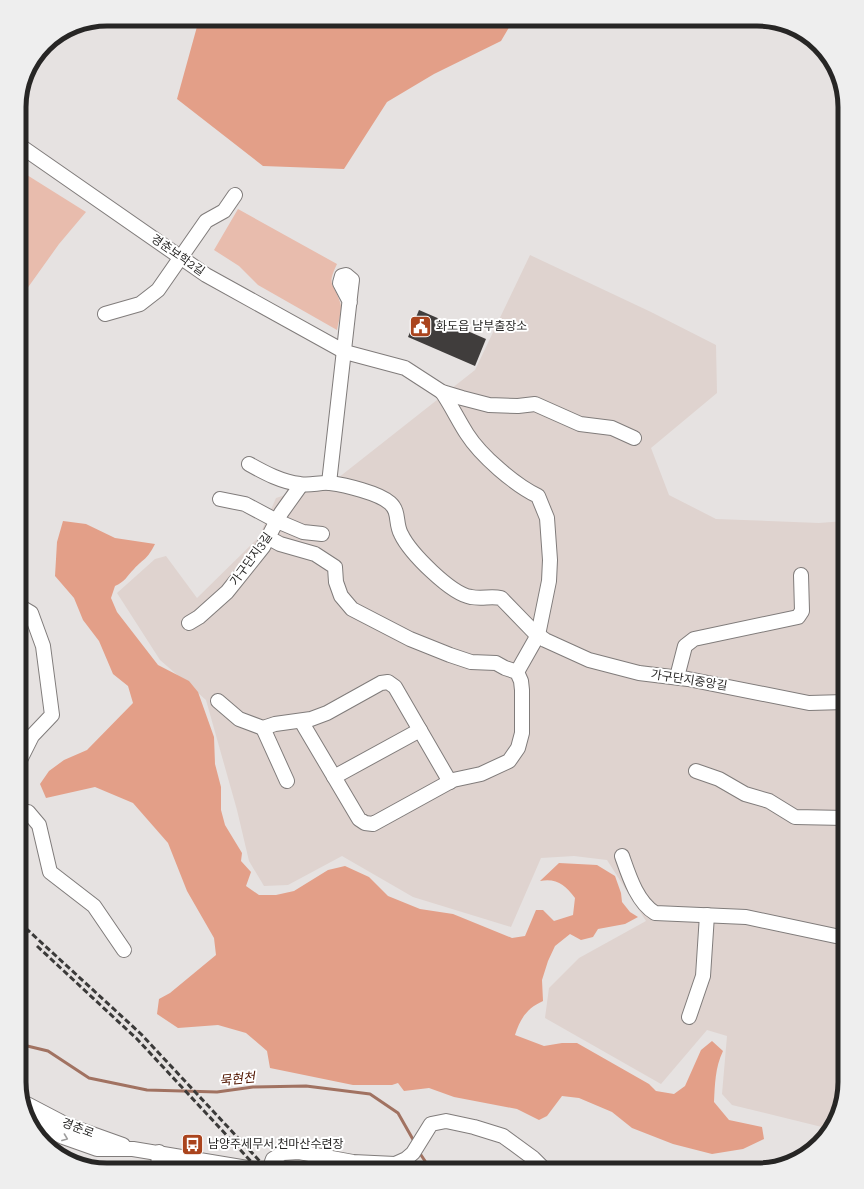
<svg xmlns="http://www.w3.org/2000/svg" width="864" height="1189" viewBox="0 0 864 1189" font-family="'Roboto Serif','Noto Sans KR',serif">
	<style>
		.built { fill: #dfd3cf }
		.green { fill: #e8bcad }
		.forest { fill: #e39f88 }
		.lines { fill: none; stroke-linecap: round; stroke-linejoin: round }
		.stream { stroke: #a17261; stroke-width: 3 }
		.building { fill: #403d3c }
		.minor-casing { stroke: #807c7b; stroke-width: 16 }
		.minor { stroke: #fff; stroke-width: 14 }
		.rail { stroke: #3b3a39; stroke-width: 3; stroke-dasharray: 6 3; stroke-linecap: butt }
		.oneway { stroke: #9e9d9d }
		.labels { text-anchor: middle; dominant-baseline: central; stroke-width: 4; stroke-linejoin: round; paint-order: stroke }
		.street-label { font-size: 12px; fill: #272625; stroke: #fff }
		.poi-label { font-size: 12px; fill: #272625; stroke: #fff; text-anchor: start }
		.water-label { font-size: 13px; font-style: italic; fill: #521600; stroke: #fff }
		.rim { fill: none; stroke: #272625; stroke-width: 5 }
	</style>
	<rect width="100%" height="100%" fill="#e6e2e1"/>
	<path class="built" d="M 530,255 L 651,312 L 716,345 L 717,393 L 651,448 L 669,495 L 716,519 L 819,523 L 845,521 L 845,1082 L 833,1126 L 830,1129 L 732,1105 L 722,1094 L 727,1036 L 707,1030 L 661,1084 L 545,1018 L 549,988 L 579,958 L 646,921 L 607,860 L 574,856 L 541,858 L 511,927 L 413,897 L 342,856 L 288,885 L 264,886 L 249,861 L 237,810 L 206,700 L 160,660 L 117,593 L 155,559 L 166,556 L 197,598 L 259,537 L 276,498 L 338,478 L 475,370 Z"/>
	<g class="green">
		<path d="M 19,170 L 86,212 L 59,244 L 19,300 Z"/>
		<path d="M 238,209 L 337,264 C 326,287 334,282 340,302 C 343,309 338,323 337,330 L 258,285 L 239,266 L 214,250 Z"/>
	</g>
	<g class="forest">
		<path d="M 194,19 L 514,19 L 501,41 L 434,74 L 387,102 L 344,169 L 263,166 L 177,99 L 198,23 Z"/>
		<path d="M 63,521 L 86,524 L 115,538 L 155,544 C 147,560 144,558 134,569 C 126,577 126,581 115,586 L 111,598 L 117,612 L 158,665 L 189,681 L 198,692 L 214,737 L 215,764 L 221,787 L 221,810 L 225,825 L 242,853 L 241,861 L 251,872 L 246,886 L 259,895 L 276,895 L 294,891 L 328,870 L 345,866 L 369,877 L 388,896 L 420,909 L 453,914 L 512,938 L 525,936 L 536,910 L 543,910 L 554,921 L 573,915 L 575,898 C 565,885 557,878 540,881 L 559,863 L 597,865 L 615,876 L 621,893 L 622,902 L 630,912 L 638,917 L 625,924 L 598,929 L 593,937 L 581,940 L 570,934 L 555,946 L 548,961 L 542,980 L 543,1001 C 527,1008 520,1019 515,1035 L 544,1046 L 562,1043 L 577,1043 L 649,1084 L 656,1091 L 674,1094 L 685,1086 L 701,1050 L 712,1041 L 723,1051 C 715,1068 715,1084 714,1102 L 729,1120 L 762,1127 L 764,1139 L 743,1149 L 712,1154 L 673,1144 L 632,1128 L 612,1112 L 579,1098 L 562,1096 L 547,1116 L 539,1120 L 517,1109 L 454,1097 L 429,1088 L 404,1091 L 398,1083 L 392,1085 L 353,1085 L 270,1068 L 267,1051 L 246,1033 L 218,1025 L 178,1028 L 157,1014 L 159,999 L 170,993 L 216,955 L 214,938 L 187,891 L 168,843 L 133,803 L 95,787 L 46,798 L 40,784 L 49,771 L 64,760 L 87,750 L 133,703 L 128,686 L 113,674 L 99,641 L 83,620 L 74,598 L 55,576 L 57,542 Z"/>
	</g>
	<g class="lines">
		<g class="stream">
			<path d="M 19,1044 L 48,1051 L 89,1078 L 147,1090 L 217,1092 L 253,1087 L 306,1086 L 370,1094 L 398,1113 L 415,1143"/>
			<path d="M 419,1152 L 425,1161 L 426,1170"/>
		</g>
	</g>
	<path class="building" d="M 419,310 L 486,339 L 475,366 L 408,337 Z"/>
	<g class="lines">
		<defs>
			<g id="minor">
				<path d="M 19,145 L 206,275 L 345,352 L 405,368 L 442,392 L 462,398 L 489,405 L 518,406 L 535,404 L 580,424 L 612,428 L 634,438"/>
				<path d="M 105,314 L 140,304 L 158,290 L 206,221 L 224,211 L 235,195"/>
				<path d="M 442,392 C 451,405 458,420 467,434 C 481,456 515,485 538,496 L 547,518 L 550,560 L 549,581 L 538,635 L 517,672"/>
				<path d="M 249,464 C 265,473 282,482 300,484 C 310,486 320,482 330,483 C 345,485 379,493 390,503 C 400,512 395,523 401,534 C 410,553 451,594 471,597 C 482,599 491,596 501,598 L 534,632 L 545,640 L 589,660 L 639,673 L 688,679 L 809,703 L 845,702"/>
				<path d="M 329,483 L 351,288 L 352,280 L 346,275 L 342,276 L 340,283 L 350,302"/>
				<path d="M 220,499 L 245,504 L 277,521 L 303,532 L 322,534"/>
				<path d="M 269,538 L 280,544 L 315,554 L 335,567 L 336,582 L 341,596 L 352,609 L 410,639 L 450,655 L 471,662 L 496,663 L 505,668 L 517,672 L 521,681 L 522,690 L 522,733 L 518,748 L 509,761 L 481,774 L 453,780 L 373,824 L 365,823 L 359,819 L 301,721"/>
				<path d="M 189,623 L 199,617 L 227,592 L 263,547 L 281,513 L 301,485"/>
				<path d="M 677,677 L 685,646 L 694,639 L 798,617 L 802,611 L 801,575"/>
				<path d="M 218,701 L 239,719 L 263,728 L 275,724 L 311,719 L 327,713 L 381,683 L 388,682 L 395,687 L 450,782"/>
				<path d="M 263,728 L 287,781"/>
				<path d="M 19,762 L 32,736 L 52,715 L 43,646 L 31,613 L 19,606"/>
				<path d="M 696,771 L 719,779 L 745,794 L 769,801 L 795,817 L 845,818"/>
				<path d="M 334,777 L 420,730"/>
				<path d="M 19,813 L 28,812 L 39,825 L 50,872 L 94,906 L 124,950"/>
				<path d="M 622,856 C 629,876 637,902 655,913 L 746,917 L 845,938"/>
				<path d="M 689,1017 L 703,976 L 707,915"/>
				<path d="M 25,1103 L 67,1125 L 123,1145"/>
				<path d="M 30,1121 L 63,1137 L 97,1149 L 133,1149 L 260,1170"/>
				<path d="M 158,1170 L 159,1152"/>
				<path d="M 269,1170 L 273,1159 L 283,1153 L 299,1152 L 353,1162 L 395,1164 L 406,1159 L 413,1153 L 431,1124 L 446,1121 L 474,1127 L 503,1136 L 533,1158 L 545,1170"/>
			</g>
		</defs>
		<use href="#minor" class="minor-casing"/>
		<use href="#minor" class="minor"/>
		<g class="rail">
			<path d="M 19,922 L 141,1034 L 268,1170"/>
			<path d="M 37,946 L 137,1039 L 259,1170"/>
		</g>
	</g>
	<defs><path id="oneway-chevron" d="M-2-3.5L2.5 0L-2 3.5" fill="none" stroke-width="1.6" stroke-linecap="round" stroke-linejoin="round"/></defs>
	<use class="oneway" href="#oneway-chevron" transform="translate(65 1138) rotate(21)"/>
	<defs>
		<symbol id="civic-square" viewBox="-11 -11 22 22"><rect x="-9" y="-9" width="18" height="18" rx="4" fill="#aa441d" stroke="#fff"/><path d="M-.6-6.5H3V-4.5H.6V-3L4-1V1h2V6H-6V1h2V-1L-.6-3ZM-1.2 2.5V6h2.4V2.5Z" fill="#fff"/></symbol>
		<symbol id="bus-square" viewBox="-11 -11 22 22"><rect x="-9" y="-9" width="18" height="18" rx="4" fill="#aa441d" stroke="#fff"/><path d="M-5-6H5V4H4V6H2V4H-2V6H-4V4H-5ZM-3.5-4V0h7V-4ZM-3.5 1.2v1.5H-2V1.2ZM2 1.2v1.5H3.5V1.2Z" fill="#fff"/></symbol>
	</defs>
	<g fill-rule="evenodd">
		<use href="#civic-square" x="408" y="314" width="25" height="25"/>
		<use href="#bus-square" x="180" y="1132" width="25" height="25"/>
	</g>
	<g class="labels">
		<g class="street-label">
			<text transform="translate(178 255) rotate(35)">경춘보학2길</text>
			<text transform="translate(251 559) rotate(-54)">가구단지3길</text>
			<text transform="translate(689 680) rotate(9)">가구단지중앙길</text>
			<text transform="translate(78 1128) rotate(21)">경춘로</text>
		</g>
		<g class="poi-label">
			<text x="436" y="326">화도읍 남부출장소</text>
			<text x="208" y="1144">남양주세무서.천마산수련장</text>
		</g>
		<g class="water-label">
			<text transform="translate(237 1079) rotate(-6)">묵현천</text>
		</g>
	</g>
	<path d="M0 0H864V1189H0ZM107 26H757A81 81 0 0 1 838 107V1082A81 81 0 0 1 757 1163H107A81 81 0 0 1 26 1082V107A81 81 0 0 1 107 26Z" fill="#eee" fill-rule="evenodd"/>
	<path class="rim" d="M107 26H757A81 81 0 0 1 838 107V1082A81 81 0 0 1 757 1163H107A81 81 0 0 1 26 1082V107A81 81 0 0 1 107 26Z"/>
</svg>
